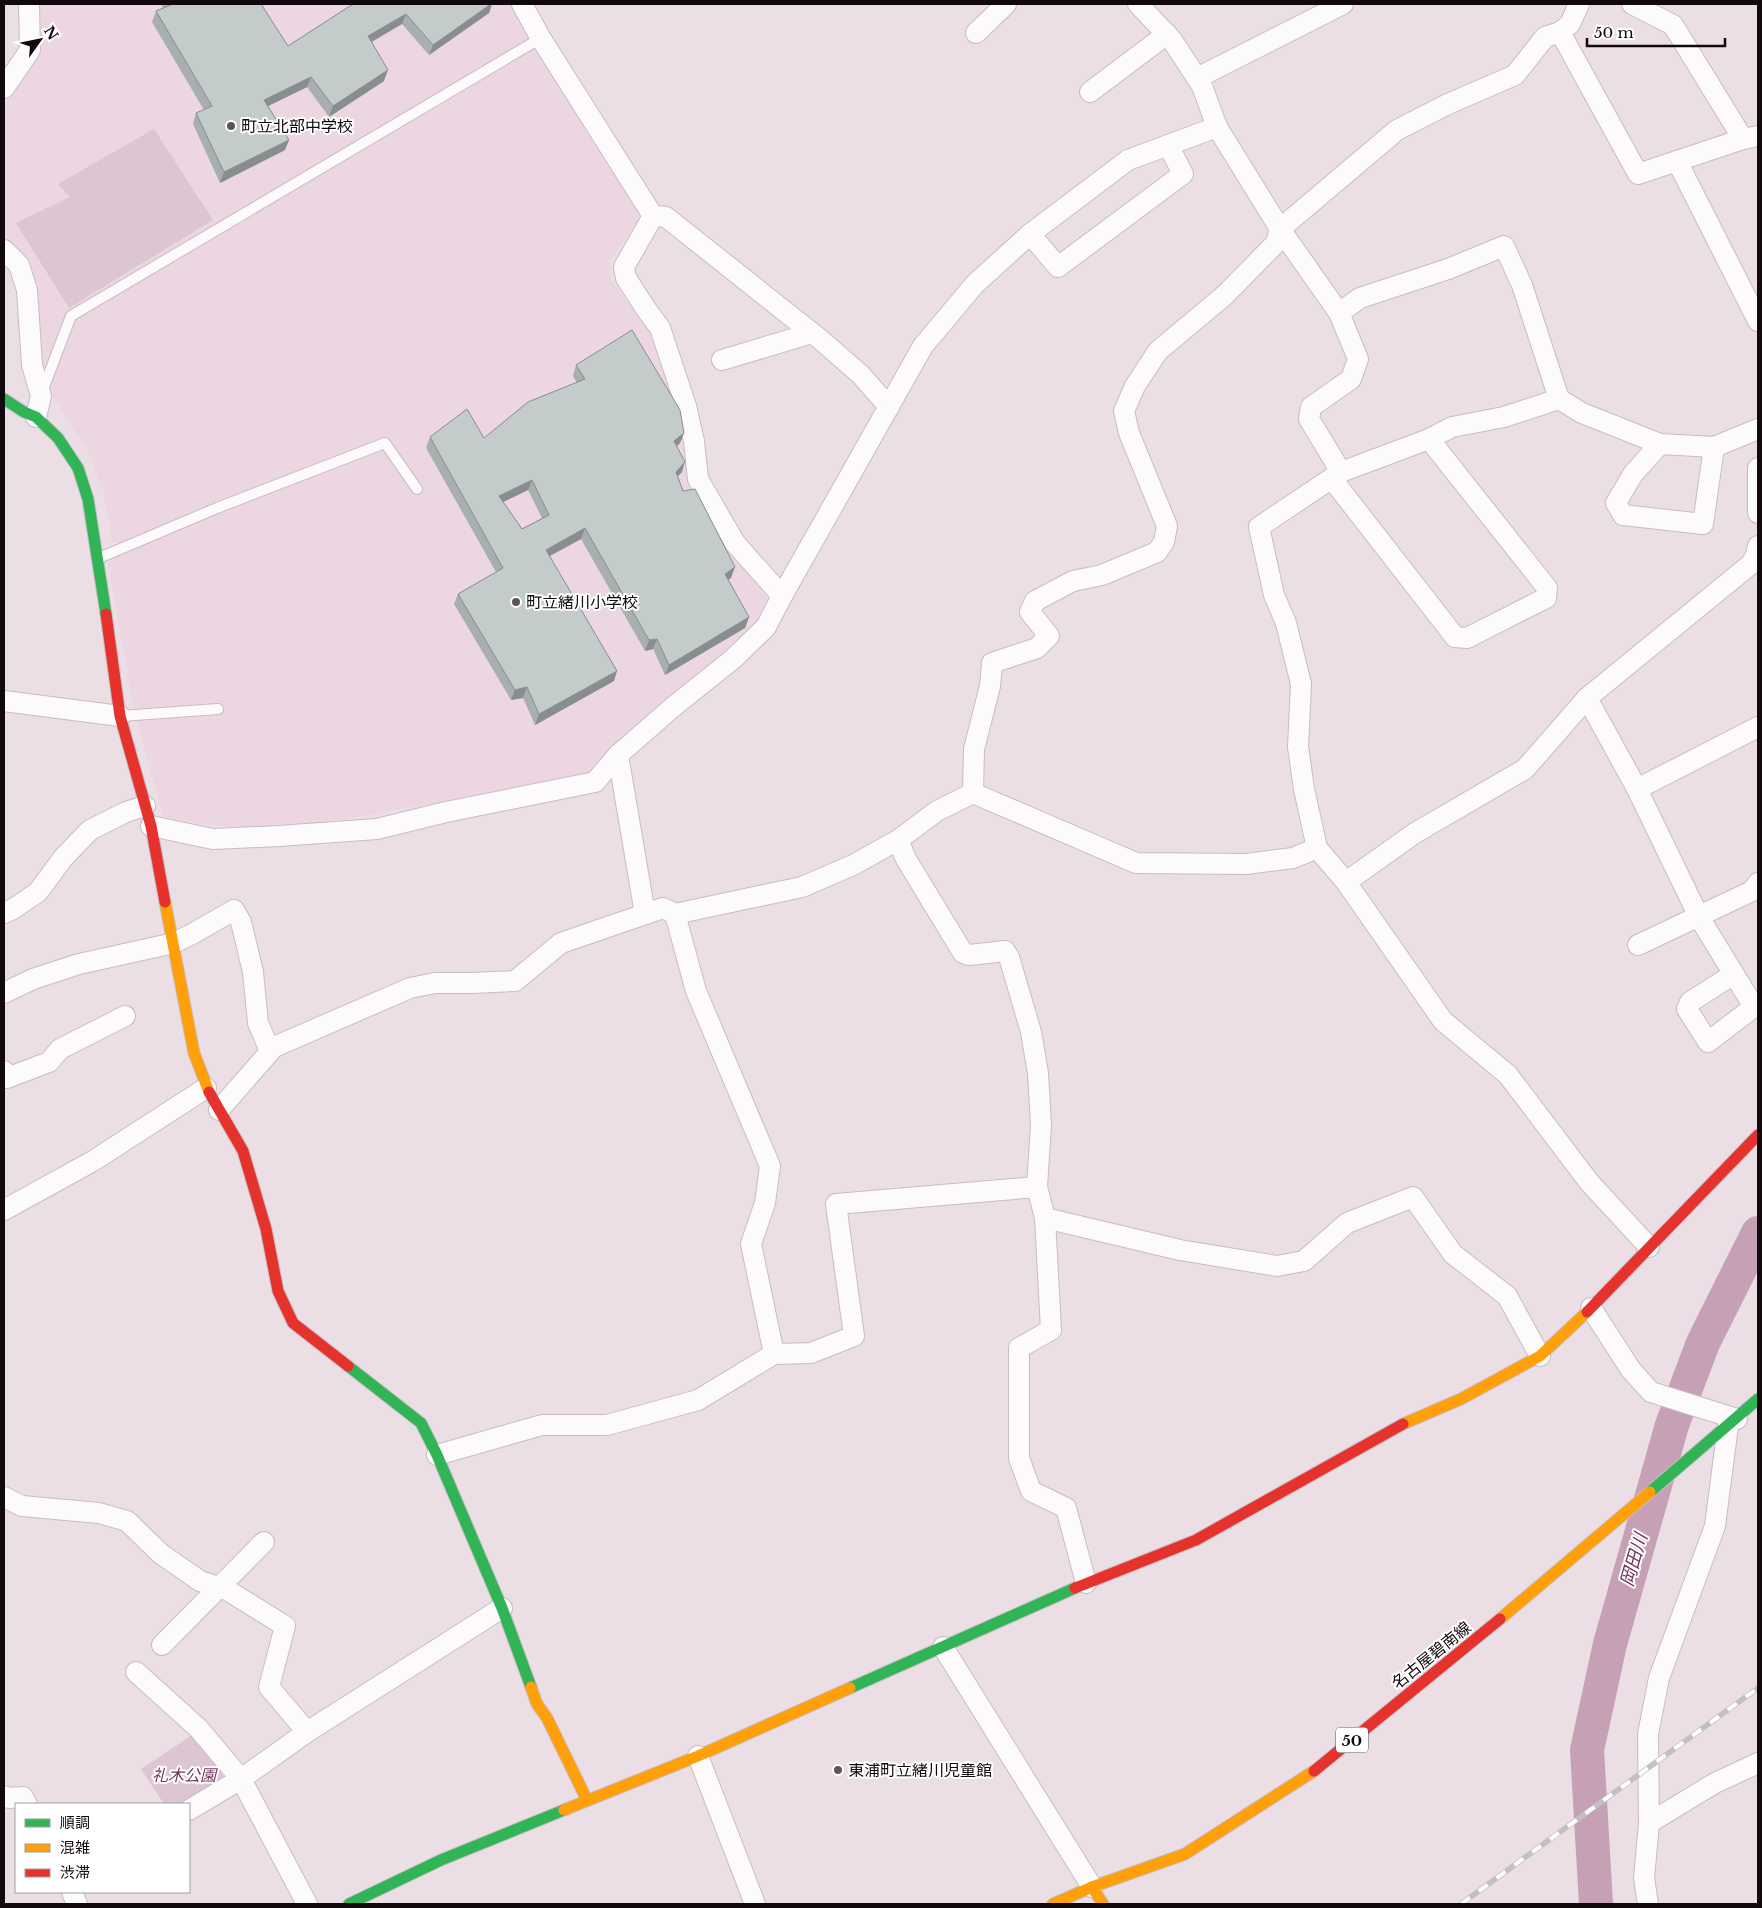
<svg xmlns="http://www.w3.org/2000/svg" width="1762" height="1908" viewBox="0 0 1762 1908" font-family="'Libre Baskerville','Noto Sans JP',serif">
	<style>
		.built { fill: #ecd6e2 }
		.green { fill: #dcc6d2 }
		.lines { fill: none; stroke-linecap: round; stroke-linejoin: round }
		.river { stroke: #c6a1b5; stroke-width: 34 }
		.lane-casing { stroke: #c6bdc2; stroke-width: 12 }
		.street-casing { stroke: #c6bdc2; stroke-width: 22 }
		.fast-casing { stroke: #c6bdc2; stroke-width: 13 }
		.slow-casing { stroke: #c6bdc2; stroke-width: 13 }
		.jam-casing { stroke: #c6bdc2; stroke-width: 13 }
		.lane { stroke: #fcfafb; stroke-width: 10 }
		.street { stroke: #fcfafb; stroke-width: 20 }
		.fast { stroke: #30b455; stroke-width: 11 }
		.slow { stroke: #ff9f0a; stroke-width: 11 }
		.jam { stroke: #e5322d; stroke-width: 11 }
		.rail-casing { stroke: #c2c0c1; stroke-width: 5.5 }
		.rail { stroke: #fff; stroke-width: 4; stroke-dasharray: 11; stroke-linecap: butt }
		.wall { fill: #a8afaf; fill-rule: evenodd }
		.shaded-wall { fill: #888e8e }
		.building { fill: #c3cbcb; stroke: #888e8e; fill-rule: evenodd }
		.poi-dot { fill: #5d5459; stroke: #fff; stroke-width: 2 }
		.labels { text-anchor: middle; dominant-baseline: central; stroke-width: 4; stroke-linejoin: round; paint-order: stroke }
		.shield { fill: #fff; stroke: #585356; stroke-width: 1 }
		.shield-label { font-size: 15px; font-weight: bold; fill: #11090e }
		.poi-label { font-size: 16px; fill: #11090e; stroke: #fff; text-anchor: start }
		.street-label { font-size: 16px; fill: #11090e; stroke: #fff }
		.park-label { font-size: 16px; font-style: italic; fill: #72365b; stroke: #fff }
		.water-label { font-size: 18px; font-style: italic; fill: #6c3156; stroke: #fff }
	</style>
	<rect width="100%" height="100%" fill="#ebdfe5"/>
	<path class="built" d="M 38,4 L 511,4 L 638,213 L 637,224 L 610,261 L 610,279 L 636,313 L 655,330 L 684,438 L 687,473 L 704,509 L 768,600 L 764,617 L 758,625 L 633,735 L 608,751 L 590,773 L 359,817 L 275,828 L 219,826 L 163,817 L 133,705 L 108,564 L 127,545 L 112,541 L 103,490 L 87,450 L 45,384 L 27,267 L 4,238 L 4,104 L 36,50 L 41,33 Z"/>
	<g class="green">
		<path d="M 154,129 L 213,220 L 69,308 L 16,223 L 70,197 L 58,184 Z"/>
		<path d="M 195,1733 L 227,1782 L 189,1804 L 164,1804 L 141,1769 Z"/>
	</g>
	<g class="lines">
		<path class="river" d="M 1596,1904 L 1587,1750 L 1610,1644 L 1672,1425 L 1703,1343 L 1758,1233"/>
		<defs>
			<g id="lane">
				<path d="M 42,392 L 71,316 L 541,38"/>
				<path d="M 99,558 L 217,508 L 385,443 L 417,489"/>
				<path d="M 121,716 L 218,709"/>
			</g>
			<g id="street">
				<path d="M 522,4 L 540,37 L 653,216 L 624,267 L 626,278 L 646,309 L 660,328 L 686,406 L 694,441 L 698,479 L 735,543 L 782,596"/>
				<path d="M 1138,4 L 1172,40 L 1202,86 L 1217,127 L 1280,229 L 1339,313 L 1358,359 L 1351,379 L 1311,407 L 1309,419 L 1341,472"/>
				<path d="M 1632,4 L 1673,25 L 1743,139 L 1758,136"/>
				<path d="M 1560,32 L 1638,174 L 1743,139"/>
				<path d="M 976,33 L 1006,4"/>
				<path d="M 1197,78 L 1343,4"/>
				<path d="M 4,88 L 30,50 L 29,4"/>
				<path d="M 1090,92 L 1167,34"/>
				<path d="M 1677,161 L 1758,321"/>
				<path d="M 656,216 L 666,217 L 821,340 L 861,375 L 889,407"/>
				<path d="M 1030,234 L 1058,267 L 1183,174 L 1168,145"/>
				<path d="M 4,250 L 19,265 L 27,290 L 32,365 L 41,396 L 36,417"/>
				<path d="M 1339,313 L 1360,298 L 1448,269 L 1504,246 L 1522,285 L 1559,399"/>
				<path d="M 722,360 L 812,333"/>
				<path d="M 1660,444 L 1633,474 L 1616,503 L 1623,515 L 1703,524 L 1714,447"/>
				<path d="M 1758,468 L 1758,513"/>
				<path d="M 1332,479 L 1455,637 L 1467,638 L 1546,598 L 1547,588 L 1429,439"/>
				<path d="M 1587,698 L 1637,789 L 1699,917 L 1754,1007 L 1708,1042 L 1687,1009 L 1690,1002 L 1734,974"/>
				<path d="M 4,701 L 120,716"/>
				<path d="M 618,755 L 645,914"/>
				<path d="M 1637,789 L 1758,727"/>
				<path d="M 973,793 L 974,749 L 990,686 L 992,663 L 1037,648 L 1049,636 L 1030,612 L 1035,601 L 1073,581 L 1102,575 L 1157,552 L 1164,542 L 1167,526 L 1129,433 L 1124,411 L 1135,386 L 1158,351 L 1225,295 L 1276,243 L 1280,229 L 1397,130 L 1448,104 L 1515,75 L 1545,37 L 1560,32 L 1570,24 L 1579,4"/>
				<path d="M 973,793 L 1136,863 L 1246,864 L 1293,858 L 1317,848"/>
				<path d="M 151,826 L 213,839 L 279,836 L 377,829 L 446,812 L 595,782 L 618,755 L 673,707 L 733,659 L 766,627 L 782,596 L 923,346 L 975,284 L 1030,234 L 1128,160 L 1217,127"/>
				<path d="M 898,840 L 906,859 L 963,953 L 969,955 L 1005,951 L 1009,957 L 1031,1032 L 1038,1073 L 1041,1125 L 1037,1187 L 1045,1218 L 1051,1330 L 1019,1348 L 1019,1458 L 1031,1491 L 1066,1508 L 1086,1583"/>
				<path d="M 1346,882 L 1415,833 L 1525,769 L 1587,698 L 1751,564 L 1756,555 L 1758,546"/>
				<path d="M 4,913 L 13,909 L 38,892 L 63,858 L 90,830 L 126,812 L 145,806"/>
				<path d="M 1638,945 L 1752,891 L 1758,883"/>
				<path d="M 4,993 L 33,979 L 79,964 L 174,943 L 192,934 L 234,910 L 241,922 L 253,972 L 258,1023 L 270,1051"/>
				<path d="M 4,1071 L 7,1078 L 49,1062 L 60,1049 L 125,1016"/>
				<path d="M 219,1110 L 274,1047 L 410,988 L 435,983 L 472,983 L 515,981 L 561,943 L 663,908 L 675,914 L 802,887 L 853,865 L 898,840 L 937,811 L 973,793"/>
				<path d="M 4,1210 L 93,1161 L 206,1088"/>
				<path d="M 1045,1218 L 1180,1250 L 1277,1266 L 1304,1261 L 1347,1223 L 1413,1197 L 1453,1254 L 1507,1296 L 1540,1356"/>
				<path d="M 1649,1247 L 1589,1182 L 1508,1075 L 1443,1021 L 1346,882 L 1317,848 L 1304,789 L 1298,747 L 1301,684 L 1286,623 L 1274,595 L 1259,527 L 1341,472 L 1429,439 L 1452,427 L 1504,417 L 1559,399 L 1582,413 L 1660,444 L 1714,447 L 1758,429"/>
				<path d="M 1591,1308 L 1631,1370 L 1651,1392 L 1737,1419"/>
				<path d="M 774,1354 L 811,1353 L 854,1336 L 836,1204 L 1037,1187"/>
				<path d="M 437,1455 L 542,1425 L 607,1425 L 698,1400 L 774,1354 L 751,1244 L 765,1203 L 770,1166 L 696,991 L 675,914"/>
				<path d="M 4,1497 L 22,1506 L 99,1513 L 127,1521 L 161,1554 L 200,1581 L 227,1590 L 285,1626 L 269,1687 L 307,1732"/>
				<path d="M 162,1645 L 264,1542"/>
				<path d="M 943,1647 L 1092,1887"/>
				<path d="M 136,1672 L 199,1729 L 241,1779 L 307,1904"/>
				<path d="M 698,1756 L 755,1904"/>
				<path d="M 4,1796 L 9,1798 L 23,1797 L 27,1804"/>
				<path d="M 189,1810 L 241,1779 L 307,1732 L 502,1608"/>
				<path d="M 1649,1823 L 1715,1783 L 1758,1763"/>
				<path d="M 72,1892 L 77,1904"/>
				<path d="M 1648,1904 L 1644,1878 L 1649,1823 L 1648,1734 L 1659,1678 L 1715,1526 L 1728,1426"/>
			</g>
			<g id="fast">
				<path d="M 4,399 L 24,412 L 36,417 L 58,438 L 78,468 L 88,499 L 106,614"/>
				<path d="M 348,1366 L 421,1423 L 437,1455 L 502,1608 L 531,1687"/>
				<path d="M 1650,1492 L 1758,1399"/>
				<path d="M 850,1688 L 1075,1588"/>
				<path d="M 349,1904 L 441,1860 L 564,1810"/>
			</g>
			<g id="slow">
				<path d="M 165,902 L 194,1053 L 209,1092"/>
				<path d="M 1403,1424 L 1461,1399 L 1540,1356 L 1587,1312"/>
				<path d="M 1500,1619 L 1650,1492"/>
				<path d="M 531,1687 L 537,1704 L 547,1718 L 587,1800"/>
				<path d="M 564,1810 L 698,1756 L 850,1688"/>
				<path d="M 1092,1887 L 1185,1854 L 1314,1771"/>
				<path d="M 1053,1904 L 1092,1887 L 1103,1904"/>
			</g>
			<g id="jam">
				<path d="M 106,614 L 120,716 L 151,826 L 165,902"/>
				<path d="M 209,1092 L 243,1151 L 266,1229 L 278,1291 L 293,1323 L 348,1366"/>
				<path d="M 1587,1312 L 1758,1135"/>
				<path d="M 1075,1588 L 1196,1540 L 1403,1424"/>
				<path d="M 1314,1771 L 1500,1619"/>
			</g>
		</defs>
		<use href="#lane" class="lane-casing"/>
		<use href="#street" class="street-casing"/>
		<use href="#fast" class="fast-casing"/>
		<use href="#slow" class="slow-casing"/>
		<use href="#jam" class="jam-casing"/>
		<use href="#lane" class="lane"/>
		<use href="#street" class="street"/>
		<use href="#fast" class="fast"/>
		<use href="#slow" class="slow"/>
		<use href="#jam" class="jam"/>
		<defs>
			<path id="rail" d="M 1461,1904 L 1758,1688"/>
		</defs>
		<use href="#rail" class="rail-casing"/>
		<use href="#rail" class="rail"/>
	</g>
	<g class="wall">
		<path d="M 161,4 L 261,4 L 288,46 L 353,4 L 492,4 L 489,13 L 429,55 L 402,24 L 372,42 L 384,81 L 329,117 L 307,87 L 268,106 L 289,140 L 285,150 L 220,183 L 193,124 L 196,113 L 204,110 L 152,22 L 156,11 L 163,8 Z"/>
		<path d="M 576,365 L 684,433 L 680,443 L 677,446 L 682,472 L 678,476 L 683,491 L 731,578 L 728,580 L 749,617 L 745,628 L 665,675 L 653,649 L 645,651 L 581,539 L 550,556 L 614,681 L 535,725 L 523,698 L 511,700 L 454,604 L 458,594 L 496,572 L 426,448 L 430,437 L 484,438 L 577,383 L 573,376 ZM 528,490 L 542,518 L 522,529 L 503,502 Z"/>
	</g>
	<g class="shaded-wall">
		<path d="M 491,4 L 492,4 L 489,13 L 429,55 L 433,45 Z"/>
		<path d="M 406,14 L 402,24 L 364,46 L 368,36 Z"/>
		<path d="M 388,70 L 384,81 L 329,117 L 333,106 Z"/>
		<path d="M 311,77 L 307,87 L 260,110 L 264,100 Z"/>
		<path d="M 289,140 L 285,150 L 220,183 L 224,172 Z"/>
		<path d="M 684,433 L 680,443 L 671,451 L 674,441 Z"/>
		<path d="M 685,462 L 682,472 L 672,482 L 676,472 Z"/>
		<path d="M 532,480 L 528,490 L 495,506 L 499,496 Z"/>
		<path d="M 585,528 L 581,539 L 542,560 L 546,550 Z"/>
		<path d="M 735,567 L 731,578 L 721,584 L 725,574 Z"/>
		<path d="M 749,617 L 745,628 L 665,675 L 669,665 Z"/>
		<path d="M 657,639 L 653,649 L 645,651 L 649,640 Z"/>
		<path d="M 617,671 L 614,681 L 535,725 L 539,714 Z"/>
		<path d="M 527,687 L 523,698 L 511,700 L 515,690 Z"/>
	</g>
	<g class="building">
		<path d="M 170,4 L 261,4 L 288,46 L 353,4 L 491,4 L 433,45 L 406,14 L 368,36 L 388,70 L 333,106 L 311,77 L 264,100 L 289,140 L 224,172 L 196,113 L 212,106 L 156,11 L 171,5 Z"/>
		<path d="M 632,330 L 680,410 L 684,433 L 674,441 L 685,462 L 676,472 L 683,491 L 695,489 L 735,567 L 725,574 L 749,617 L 669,665 L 657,639 L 649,640 L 585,528 L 546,550 L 617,671 L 539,714 L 527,687 L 515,690 L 458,594 L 503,568 L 430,437 L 467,409 L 484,438 L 528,402 L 585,379 L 576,365 ZM 532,480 L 549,515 L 522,529 L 499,496 Z"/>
	</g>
	<g class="poi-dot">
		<circle cx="231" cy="126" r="5"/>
		<circle cx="516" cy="602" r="5"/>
		<circle cx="838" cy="1770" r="5"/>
	</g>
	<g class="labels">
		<rect class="shield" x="1336" y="1727.5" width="32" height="25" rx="4"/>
		<g class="shield-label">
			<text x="1352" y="1740">50</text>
		</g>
		<g class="poi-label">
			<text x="241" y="126">町立北部中学校</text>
			<text x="526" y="602">町立緒川小学校</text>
			<text x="848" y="1770">東浦町立緒川児童館</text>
		</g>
		<g class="street-label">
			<text transform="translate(1431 1655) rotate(-39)">名古屋碧南線</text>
		</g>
		<g class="park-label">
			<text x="184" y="1775">礼木公園</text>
		</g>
		<g class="water-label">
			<text transform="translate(1634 1560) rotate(-74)">岡田川</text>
		</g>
	</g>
	<rect width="1762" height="1908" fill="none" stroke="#11090e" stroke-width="10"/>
	<rect x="15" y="1803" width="175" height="90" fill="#ffffff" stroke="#a09d9f"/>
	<rect x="25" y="1819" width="25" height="8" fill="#30b455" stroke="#a09d9f"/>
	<text x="60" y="1828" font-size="15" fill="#11090e">順調</text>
	<rect x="25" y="1844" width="25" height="8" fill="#ff9f0a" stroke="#a09d9f"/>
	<text x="60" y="1853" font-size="15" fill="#11090e">混雑</text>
	<rect x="25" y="1869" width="25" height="8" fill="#e5322d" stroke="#a09d9f"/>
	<text x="60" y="1878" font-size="15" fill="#11090e">渋滞</text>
	<g transform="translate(40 40) rotate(57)" stroke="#ffffff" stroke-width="4" paint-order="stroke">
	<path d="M0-4L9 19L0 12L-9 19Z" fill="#11090e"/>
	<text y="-8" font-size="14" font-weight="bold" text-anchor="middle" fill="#11090e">N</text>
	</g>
	<path d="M1587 38v8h138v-8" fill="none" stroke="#11090e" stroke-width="2.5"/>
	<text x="1594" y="38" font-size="15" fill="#11090e" stroke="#ffffff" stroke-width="4" paint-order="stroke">50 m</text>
</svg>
